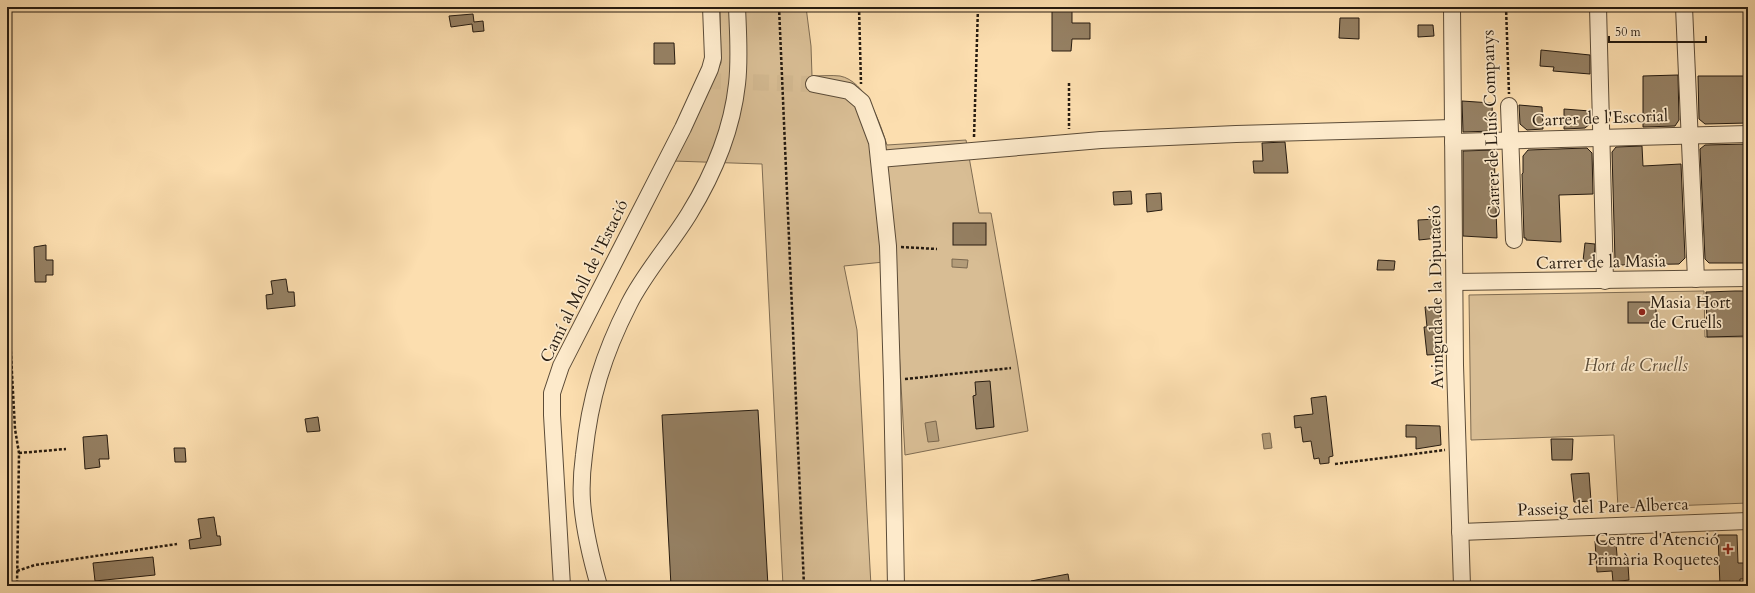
<svg xmlns="http://www.w3.org/2000/svg" width="1755" height="593" viewBox="0 0 1755 593" font-family="Cardo,serif">
	<style>
		.green { fill: #d8bd94; stroke: #7f6c52 }
		.water { fill: #b39c79; stroke: #7b684f }
		.building { fill: #958063; stroke: #261b10 }
		.lines { fill: none; stroke-linecap: round; stroke-linejoin: round }
		.minor-tunnel { stroke: #d1b78f; stroke-width: 16; stroke-dasharray: 16 8; stroke-linecap: butt }
		.minor-casing { stroke: #5c4c38; stroke-width: 18 }
		.path { stroke: #261b10; stroke-width: 2.5; stroke-dasharray: 3 2; stroke-linecap: butt }
		.minor { stroke: #fdeacb; stroke-width: 16 }
		.poi-dot { fill: #8f2418; stroke: #fdeacb; stroke-width: 1.5 }
		.labels { text-anchor: middle; dominant-baseline: central; stroke-width: 3.5; stroke-linejoin: round; paint-order: stroke }
		.street-label { font-size: 17px; fill: #261b10; stroke: #fdeacb }
		.poi-label { font-size: 17px; fill: #261b10; stroke: #fdeacb; text-anchor: start }
		.park-label { font-size: 17px; font-style: italic; fill: #5b4c38; stroke: #fdeacb }
	</style>
	<rect width="100%" height="100%" fill="#fcdeaf"/>
	<filter id="stains"><feTurbulence type="fractalNoise" baseFrequency=".005" numOctaves="4"/><feColorMatrix values="0 0 0 0 .2 0 0 0 0 .09 0 0 0 0 .02 0 0 0 .5 -.17"/></filter>
	<radialGradient id="worn" r=".72"><stop offset=".6" stop-color="#630" stop-opacity="0"/><stop offset="1" stop-color="#630" stop-opacity=".3"/></radialGradient>
	<g class="green">
		<path d="M 720,7 L 806,7 L 811,46 L 812,76 C 821,76 831,75 840,76 C 866,81 880,123 887,145 L 966,140 L 979,213 L 991,213 L 1017,360 L 1028,431 L 905,455 L 894,261 L 844,266 L 857,330 L 871,586 L 783,586 L 762,164 L 673,161 L 721,63 Z"/>
		<path d="M 1704,291 L 1705,337 L 1748,337 L 1748,503 L 1618,508 L 1614,435 L 1471,440 L 1469,295 Z"/>
	</g>
	<g class="water">
		<path d="M 952,259 L 968,260 L 967,268 L 952,267 Z"/>
		<path d="M 936,421 L 939,441 L 928,442 L 925,423 Z"/>
		<path d="M 1270,433 L 1272,448 L 1264,449 L 1262,434 Z"/>
	</g>
	<g class="building">
		<path d="M 1052,11 L 1072,11 L 1072,23 L 1090,23 L 1090,39 L 1072,39 L 1071,51 L 1052,51 Z"/>
		<path d="M 473,14 L 474,22 L 483,21 L 484,31 L 473,32 L 472,24 L 451,27 L 449,16 Z"/>
		<path d="M 1340,18 L 1359,18 L 1359,39 L 1339,38 Z"/>
		<path d="M 1418,25 L 1433,25 L 1434,36 L 1418,37 Z"/>
		<path d="M 654,43 L 674,43 L 675,64 L 654,64 Z"/>
		<path d="M 1541,50 L 1590,55 L 1590,74 L 1553,71 L 1554,67 L 1540,66 Z"/>
		<path d="M 1678,75 L 1679,120 L 1675,126 L 1643,127 L 1643,76 Z"/>
		<path d="M 1698,76 L 1748,76 L 1748,123 L 1705,124 L 1699,119 Z"/>
		<path d="M 1462,101 L 1492,103 L 1493,131 L 1463,132 Z"/>
		<path d="M 1519,105 L 1542,107 L 1543,129 L 1527,130 L 1520,124 Z"/>
		<path d="M 1564,109 L 1590,111 L 1591,123 L 1585,128 L 1564,129 Z"/>
		<path d="M 1285,142 L 1288,173 L 1254,173 L 1253,161 L 1263,161 L 1262,143 Z"/>
		<path d="M 1748,144 L 1748,263 L 1709,263 L 1705,259 L 1700,149 L 1705,145 Z"/>
		<path d="M 1642,146 L 1643,166 L 1681,164 L 1685,258 L 1679,264 L 1621,265 L 1615,260 L 1612,152 L 1616,147 Z"/>
		<path d="M 1587,148 L 1592,153 L 1593,194 L 1559,195 L 1561,242 L 1526,240 L 1526,238 L 1524,238 L 1522,174 L 1523,173 L 1523,156 L 1528,150 Z"/>
		<path d="M 1494,150 L 1497,238 L 1463,236 L 1463,151 Z"/>
		<path d="M 1131,191 L 1132,204 L 1114,205 L 1113,192 Z"/>
		<path d="M 1161,193 L 1162,210 L 1147,212 L 1146,194 Z"/>
		<path d="M 1436,219 L 1438,238 L 1419,240 L 1418,220 Z"/>
		<rect x="953" y="223" width="33" height="22"/>
		<path d="M 1585,243 L 1595,244 L 1594,262 L 1583,261 Z"/>
		<path d="M 46,245 L 46,260 L 53,260 L 53,275 L 46,275 L 46,282 L 35,282 L 34,247 Z"/>
		<path d="M 1378,260 L 1395,261 L 1394,270 L 1377,270 Z"/>
		<path d="M 286,279 L 288,292 L 294,292 L 295,306 L 267,309 L 266,295 L 273,294 L 271,281 Z"/>
		<path d="M 1735,291 L 1748,291 L 1748,336 L 1707,337 L 1706,292 Z"/>
		<rect x="1628" y="302" width="28" height="21"/>
		<path d="M 1425,307 L 1440,307 L 1442,354 L 1427,355 L 1424,327 L 1427,327 Z"/>
		<path d="M 990,381 L 994,427 L 976,429 L 973,396 L 976,395 L 975,382 Z"/>
		<path d="M 1326,396 L 1333,456 L 1329,457 L 1329,463 L 1320,464 L 1319,458 L 1314,459 L 1311,441 L 1303,442 L 1301,427 L 1295,428 L 1294,416 L 1313,414 L 1311,398 Z"/>
		<path d="M 758,410 L 768,586 L 671,586 L 662,415 Z"/>
		<path d="M 318,417 L 320,431 L 307,432 L 305,419 Z"/>
		<path d="M 1406,425 L 1440,426 L 1441,445 L 1416,449 L 1416,437 L 1406,437 Z"/>
		<path d="M 107,435 L 109,459 L 99,459 L 100,467 L 85,469 L 83,437 Z"/>
		<path d="M 1551,439 L 1573,439 L 1572,460 L 1552,460 Z"/>
		<path d="M 174,448 L 185,448 L 186,462 L 175,462 Z"/>
		<path d="M 1589,473 L 1591,501 L 1574,502 L 1571,474 Z"/>
		<path d="M 214,517 L 217,536 L 220,536 L 221,545 L 190,549 L 189,540 L 201,538 L 198,519 Z"/>
		<path d="M 1718,535 L 1737,535 L 1738,563 L 1748,563 L 1748,579 L 1740,579 L 1740,586 L 1720,586 Z"/>
		<path d="M 1595,541 L 1606,541 L 1606,545 L 1616,544 L 1618,566 L 1628,565 L 1629,580 L 1613,582 L 1612,571 L 1597,572 Z"/>
		<path d="M 153,557 L 155,575 L 95,581 L 93,563 Z"/>
		<path d="M 1068,574 L 1070,586 L 1031,586 L 1031,581 Z"/>
	</g>
	<g class="lines">
		<path class="minor-tunnel" d="M 705,81 L 814,84"/>
		<defs>
			<g id="minor">
				<path d="M 1452,7 L 1455,365 L 1462,586"/>
				<path d="M 1598,7 L 1605,281"/>
				<path d="M 1684,7 L 1696,279"/>
				<path d="M 814,84 L 849,91 L 862,102 L 877,142 L 888,246 L 892,380 L 896,586"/>
				<path d="M 1509,106 L 1514,240"/>
				<path d="M 1453,142 L 1748,134"/>
				<path d="M 879,159 L 1101,140 L 1236,134 L 1453,128"/>
				<path d="M 1455,282 L 1748,278"/>
				<path d="M 1460,532 L 1748,521"/>
				<path d="M 562,586 L 552,415 L 552,393 L 561,366 L 683,128 L 710,69 L 713,58 L 711,7"/>
				<path d="M 599,586 C 591,558 584,530 582,501 C 581,486 582,470 584,455 C 590,398 603,355 629,304 C 645,272 670,245 689,214 C 713,175 732,130 737,84 C 740,59 738,33 737,7"/>
			</g>
		</defs>
		<use href="#minor" class="minor-casing"/>
		<g class="path">
			<path d="M 779,7 L 804,586"/>
			<path d="M 859,7 L 861,84"/>
			<path d="M 1506,7 L 1509,94"/>
			<path d="M 1069,83 L 1069,129"/>
			<path d="M 974,137 L 978,7"/>
			<path d="M 901,247 L 937,249"/>
			<path d="M 7,281 L 15,429 L 19,453 L 17,586"/>
			<path d="M 905,379 L 1011,368"/>
			<path d="M 19,453 L 66,449"/>
			<path d="M 1335,464 L 1445,450"/>
			<path d="M 17,571 L 35,565 L 177,544"/>
		</g>
		<use href="#minor" class="minor"/>
	</g>
	<g class="poi-dot">
		<circle cx="1642" cy="312" r="4"/>
		<path d="M1726 543h4v4h4v4h-4v4h-4v-4h-4v-4h4z"/>
	</g>
	<g class="labels">
		<g class="street-label">
			<text transform="translate(1600 118) rotate(-2)">Carrer de l'Escorial</text>
			<text transform="translate(1491 124) rotate(-92)">Carrer de Lluís Companys</text>
			<text transform="translate(1601 262) rotate(-1)">Carrer de la Masia</text>
			<text transform="translate(584 281) rotate(-64)">Camí al Moll de l'Estació</text>
			<text transform="translate(1436 297) rotate(-91)">Avinguda de la Diputació</text>
			<text transform="translate(1603 507) rotate(-2)">Passeig del Pare Alberca</text>
		</g>
		<g class="poi-label">
			<text x="1650" y="302">Masia Hort<tspan x="1650" dy="20">de Cruells</tspan></text>
			<text x="1719" y="539" text-anchor="end">Centre d'Atenció<tspan x="1719" dy="20">Primària Roquetes</tspan></text>
		</g>
		<g class="park-label">
			<text x="1636" y="365">Hort de Cruells</text>
		</g>
	</g>
	<rect width="1755" height="593" fill="none" stroke="#fcdeaf" stroke-width="24"/>
	<rect x="8" y="8" width="1739" height="577" fill="none" stroke="#261b10" stroke-width="2"/>
	<rect x="12" y="12" width="1731" height="569" fill="none" stroke="#261b10"/>
	<path d="M1609 36v6h97v-6" fill="none" stroke="#261b10" stroke-width="2"/>
	<text x="1615" y="36" font-size="12" fill="#261b10" stroke="#fdeacb" stroke-width="3" paint-order="stroke">50 m</text>
	<rect width="100%" height="100%" filter="url(#stains)"/>
	<rect width="100%" height="100%" fill="url(#worn)"/>
</svg>
